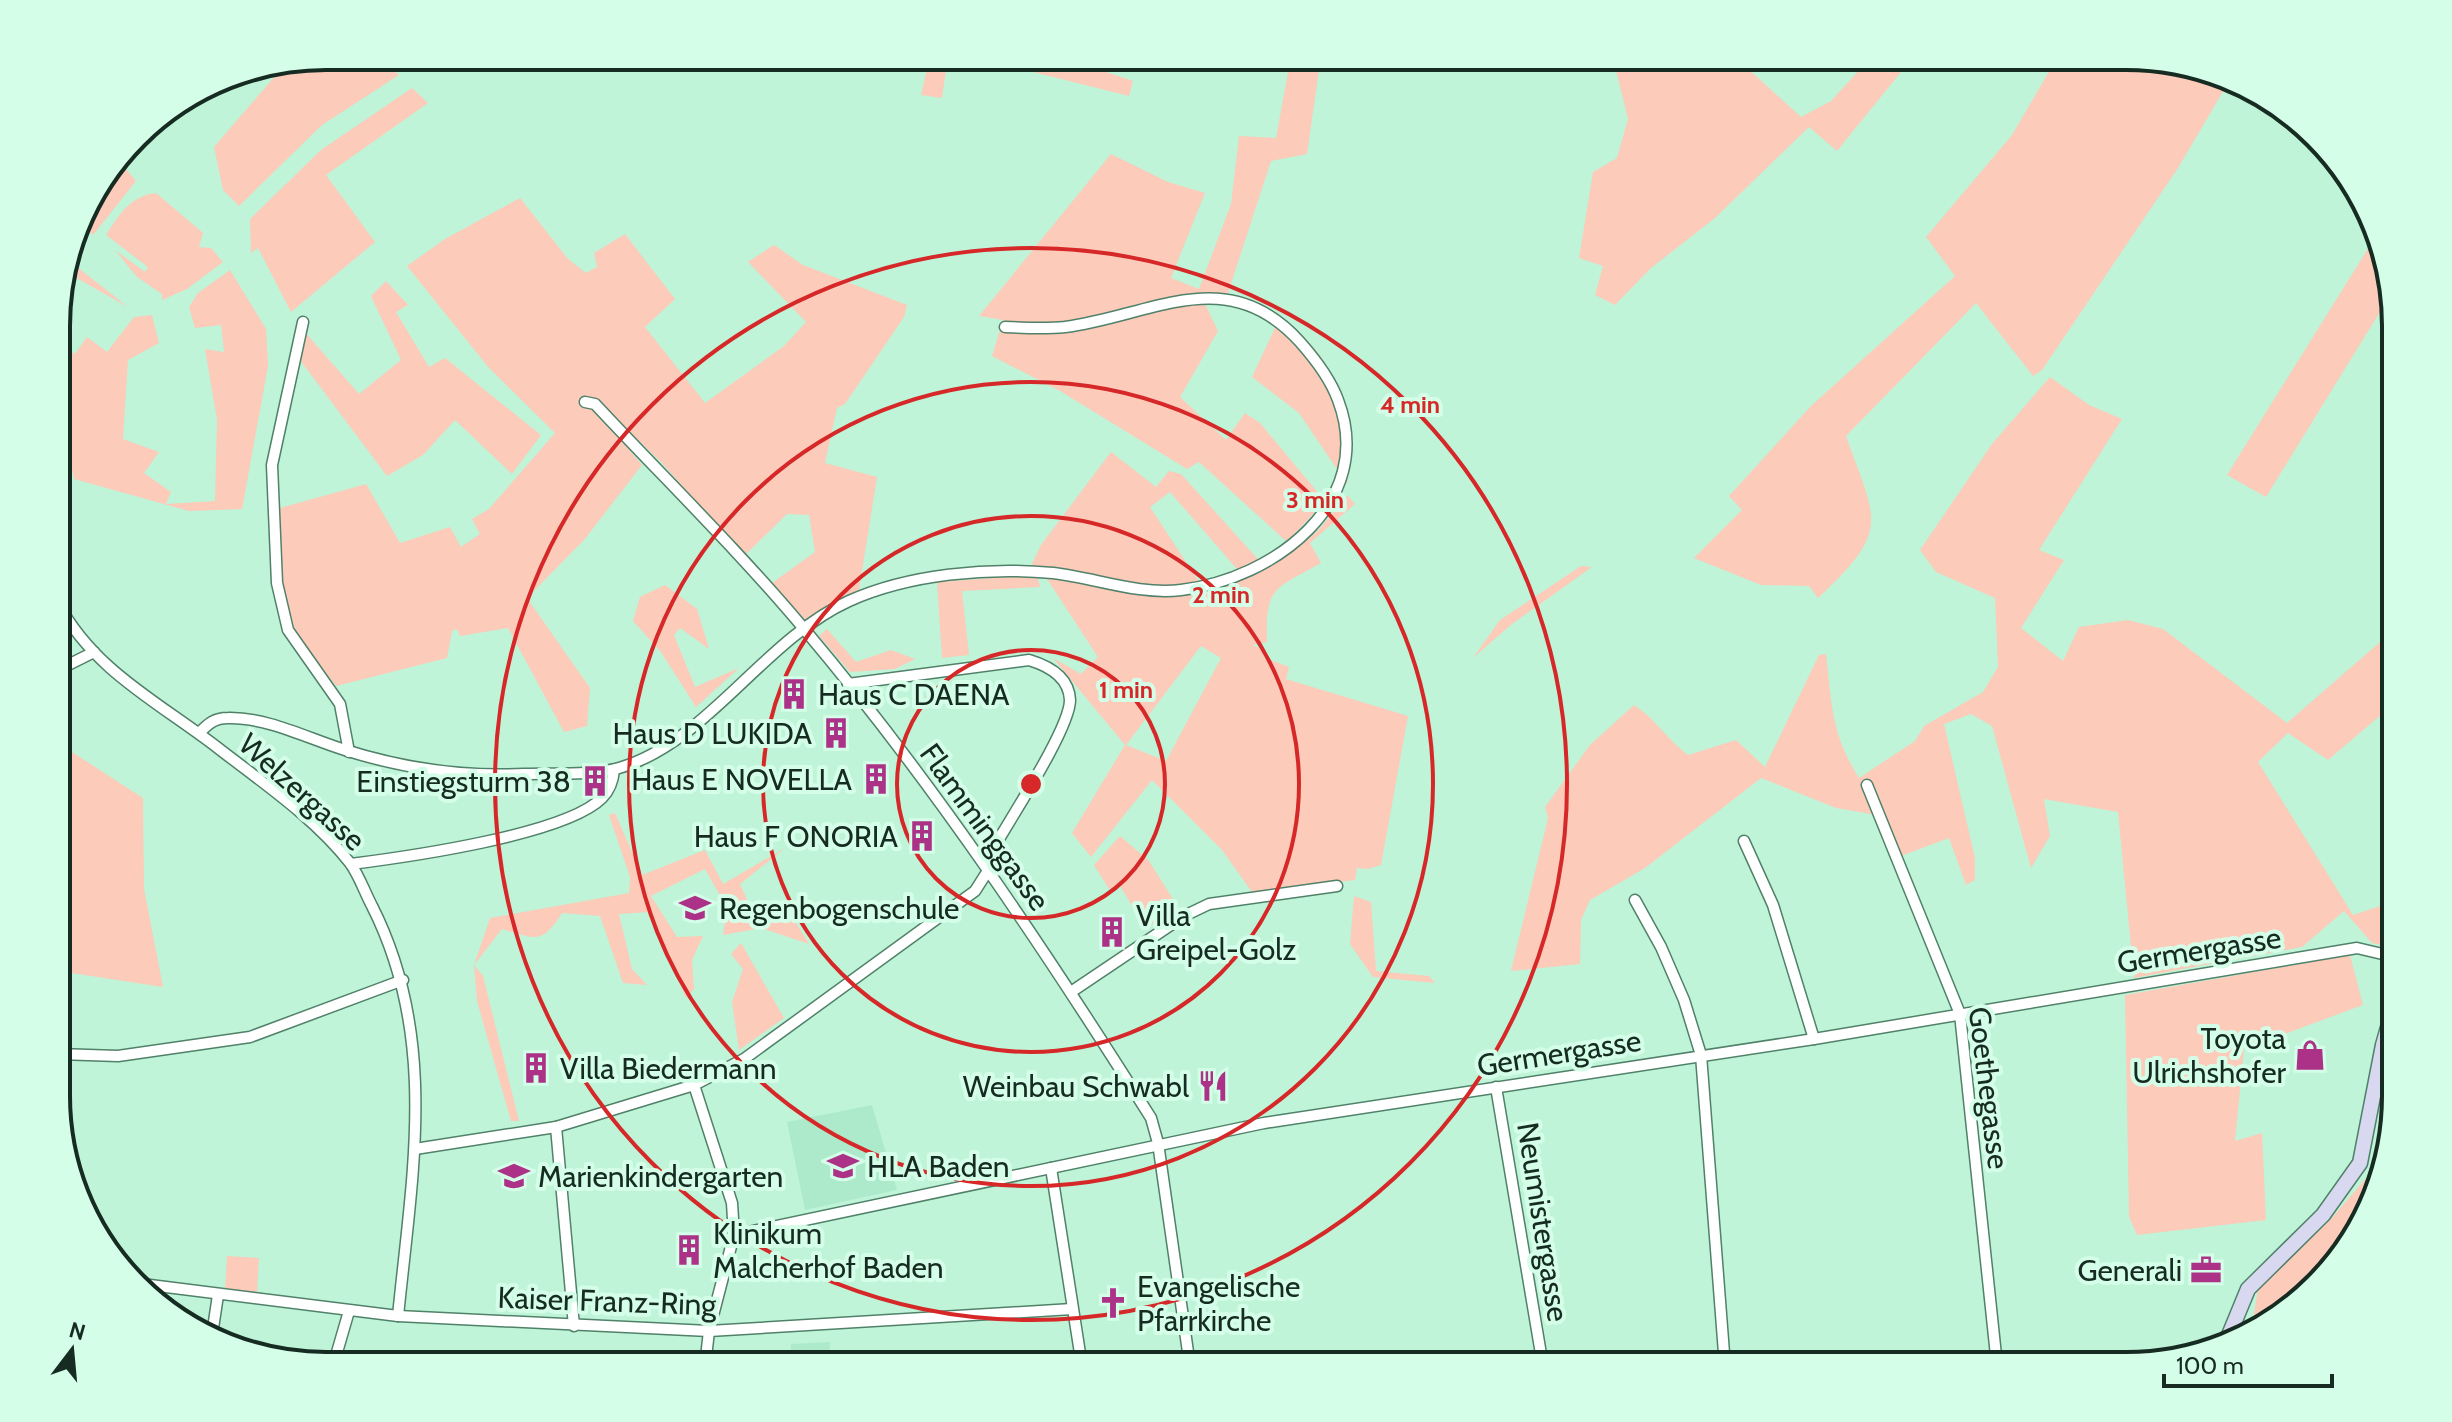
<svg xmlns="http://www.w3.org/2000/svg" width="2452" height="1422" viewBox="0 0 2452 1422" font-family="Cabin,sans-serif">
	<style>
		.built { fill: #adeacb }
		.green { fill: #fccbb9; fill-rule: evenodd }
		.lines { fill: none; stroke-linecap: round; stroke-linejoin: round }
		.street-casing { stroke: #508169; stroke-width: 13 }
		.secondary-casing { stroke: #508169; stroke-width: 17 }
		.street { stroke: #fff; stroke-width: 10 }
		.secondary { stroke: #d8d8f0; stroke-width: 14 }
		.ring { fill: none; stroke: #d62828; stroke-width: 4 }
		.labels { text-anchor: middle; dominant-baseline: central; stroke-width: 8; stroke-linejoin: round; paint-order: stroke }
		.poi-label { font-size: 30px; fill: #162b21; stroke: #d4fee8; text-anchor: start }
		.street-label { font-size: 30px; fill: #162b21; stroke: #d4fee8 }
		.rim { fill: none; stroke: #162b21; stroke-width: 4 }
		.centre { fill: #d62828; stroke: #d4fee8; stroke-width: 4 }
		.ring-label { font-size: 24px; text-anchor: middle; font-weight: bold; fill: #d62828; stroke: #d4fee8; stroke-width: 8; stroke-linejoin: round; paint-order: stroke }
	</style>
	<rect width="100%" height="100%" fill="#bff4d8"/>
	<g class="built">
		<path d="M 872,1105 L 897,1190 L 805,1210 L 787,1122 Z"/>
		<path d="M 830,1342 L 829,1366 L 791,1366 L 791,1344 Z"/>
	</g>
	<g class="green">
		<path d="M 326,56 L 379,56 L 399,75 L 322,125 L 239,206 L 223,190 L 214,147 L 276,75 L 295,62 Z"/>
		<path d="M 930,56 L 948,56 L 942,98 L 921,95 Z"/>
		<path d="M 969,56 L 1058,56 L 1133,81 L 1129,96 Z"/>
		<path d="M 1291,56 L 1321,56 L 1307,154 L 1271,161 L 1227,296 L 1205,304 L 1218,331 L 1180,397 L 1226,440 L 1245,413 L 1260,423 L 1325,501 L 1287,542 L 1199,462 L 1187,469 L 1060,391 L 992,356 L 1003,320 L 979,316 L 1111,154 L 1168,182 L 1205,193 L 1171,278 L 1199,289 L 1231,204 L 1239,136 L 1276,138 Z"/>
		<path d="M 1601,56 L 1734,56 L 1801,117 L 1831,101 L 1872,56 L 1914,56 L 1837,151 L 1809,127 L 1715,218 L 1651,268 L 1615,305 L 1595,295 L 1603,266 L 1579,258 L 1593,172 L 1617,158 L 1628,119 L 1614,62 Z"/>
		<path d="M 2058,56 L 2126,56 L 2228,83 L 2178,168 L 2042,370 L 2033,376 L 1976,303 L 1846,436 C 1876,521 1892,529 1818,598 L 1809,586 L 1761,585 L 1694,558 L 1742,510 L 1729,496 L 1811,406 L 1955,276 L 1926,237 L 2012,135 Z"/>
		<path d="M 412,88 L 428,103 L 326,175 L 375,242 L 291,312 L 258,248 L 251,253 L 250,219 L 321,150 Z"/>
		<path d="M 119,161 L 136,181 L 93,235 L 79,223 L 84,206 Z"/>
		<path d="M 156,193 L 203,233 L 199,247 L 211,248 L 223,262 L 187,289 L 162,300 L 162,294 L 137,277 L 115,250 L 145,272 L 148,267 L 106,235 C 119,215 130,196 156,193 Z"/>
		<path d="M 520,198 L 568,259 L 586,273 L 597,267 L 594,253 L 625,234 L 675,299 L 645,327 L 705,403 L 784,346 L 806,322 L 748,262 L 774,245 L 803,265 L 907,305 L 904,317 L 845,404 L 837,408 L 825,463 L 877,477 L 859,590 L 809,624 L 772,583 L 815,552 L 809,515 L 787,514 L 744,556 L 661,462 L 620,423 L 611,428 L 642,465 L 584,540 L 527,598 L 590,688 L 587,726 L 564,732 L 508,628 L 460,636 L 457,629 L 452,631 L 447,658 L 336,686 L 292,629 L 279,579 L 273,510 L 366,484 L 400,543 L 450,527 L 461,547 L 480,534 L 472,519 L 489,509 L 555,433 L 489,368 L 407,266 L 445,239 Z"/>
		<path d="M 2374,239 L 2391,294 L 2266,497 L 2227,475 Z"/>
		<path d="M 68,260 L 128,307 L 64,271 Z"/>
		<path d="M 230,270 L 266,329 L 268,366 L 242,509 L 189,511 L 74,479 L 58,400 L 58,342 L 75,354 L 87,337 L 107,352 L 134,317 L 152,315 L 159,343 L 128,360 L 123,439 L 159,452 L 144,473 L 171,492 L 166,504 L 215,501 L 217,420 L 205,349 L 224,352 L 221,325 L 195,328 L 189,307 L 198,293 Z"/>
		<path d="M 386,281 L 408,305 L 396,312 L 429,367 L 445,358 L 541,435 L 512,474 L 455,420 L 423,455 L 387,476 L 300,360 L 292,366 L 297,323 L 359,394 L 401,360 L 371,296 Z"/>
		<path d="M 1280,317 C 1338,359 1358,415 1347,484 L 1299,413 L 1252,377 Z"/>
		<path d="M 2050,377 L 2089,405 L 2122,419 L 2039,550 L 2064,560 L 2021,628 L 2063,661 L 2079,627 L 2128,620 L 2163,629 L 2287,723 L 2395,629 L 2395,703 L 2328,760 L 2288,733 L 2258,762 L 2353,915 L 2395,901 L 2395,948 L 2372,943 L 2344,911 L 2302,947 L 2134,978 L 2118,812 L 2044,799 L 2050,836 L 2031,868 L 1992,726 L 1971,714 L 1944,724 L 1975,858 L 1975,880 L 1966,885 L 1949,838 L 1901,856 L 1883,816 L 1836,808 L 1761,778 L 1645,868 L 1590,900 L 1581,920 L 1580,964 L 1511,971 L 1548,818 L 1545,807 L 1590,745 L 1634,705 C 1656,719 1667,740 1688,755 L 1736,740 L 1765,767 L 1819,655 L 1826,654 C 1832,705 1831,733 1859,778 L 1915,741 L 1924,726 L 1983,692 L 1998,667 L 1995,598 L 1936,572 L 1920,550 L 1992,444 Z"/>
		<path d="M 1111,452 L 1156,487 L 1169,471 L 1181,474 L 1265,567 C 1292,554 1329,528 1340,498 L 1348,496 L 1355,504 L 1310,543 L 1321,563 C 1275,589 1265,586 1267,642 L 1252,645 L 1266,651 L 1263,657 L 1289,667 L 1286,679 L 1408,716 L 1381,865 L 1368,869 L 1357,868 L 1355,880 L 1252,892 L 1222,850 L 1152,780 L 1091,857 L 1072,833 L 1125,745 L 1053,658 L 1081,674 L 1098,657 L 1047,579 L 1030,568 L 1041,545 ZM 1170,492 L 1243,576 L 1243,577 L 1205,591 L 1150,507 ZM 1201,646 L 1221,658 L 1166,761 L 1126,745 Z"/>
		<path d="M 1581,566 L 1592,567 L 1512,624 L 1473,658 L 1500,620 Z"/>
		<path d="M 1037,575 L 1040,587 L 962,591 L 969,655 L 942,658 L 937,582 Z"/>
		<path d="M 665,585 L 697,609 L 709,649 L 680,628 L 674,635 L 695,687 L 739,668 L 696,707 L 661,652 L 633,621 L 640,597 Z"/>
		<path d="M 827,629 L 856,662 L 891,650 L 915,659 L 895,669 L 850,672 L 819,636 Z"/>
		<path d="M 58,743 L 143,798 L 144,889 L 163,987 L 58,971 Z"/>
		<path d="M 615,813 L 642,875 L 705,850 L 723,884 L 785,848 L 740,884 L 749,904 L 790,913 L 809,944 L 761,928 L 723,935 L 727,908 L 705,869 L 651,896 L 677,937 L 703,936 L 692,960 L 694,989 L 686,998 L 650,912 L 619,914 L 632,969 L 647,985 L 623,983 L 600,916 L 562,913 C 542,945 535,939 502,929 L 474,965 L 483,976 L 519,1121 L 511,1121 L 477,1001 L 474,965 L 490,918 L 629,893 L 630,877 L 609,815 Z"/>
		<path d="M 1120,836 L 1149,861 L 1179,909 L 1146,928 L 1120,886 L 1109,889 L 1094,865 Z"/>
		<path d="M 1354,896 L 1371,902 L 1376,971 L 1429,976 L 1435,983 L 1373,977 L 1350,944 Z"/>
		<path d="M 741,943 L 784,1018 L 739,1050 L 732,1002 L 743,969 L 731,954 Z"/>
		<path d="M 2350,955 L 2363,1005 L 2244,1049 L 2235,1141 L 2262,1133 L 2266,1220 L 2137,1235 L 2129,1217 L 2125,995 Z"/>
		<path d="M 2385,1100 L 2392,1124 L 2382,1156 L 2375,1152 Z"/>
		<path d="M 2377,1175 L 2360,1231 L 2261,1330 L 2251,1333 L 2258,1289 L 2330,1220 L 2368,1176 Z"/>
		<path d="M 227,1256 L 259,1258 L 257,1292 L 225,1289 Z"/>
	</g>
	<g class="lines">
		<defs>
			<g id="street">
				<path d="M 303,322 L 272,465 L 277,583 L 288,630 L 340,704 L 349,752"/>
				<path d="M 585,402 L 595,404 C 665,479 739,551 805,630 C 934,783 1045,950 1151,1118 L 1158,1143 L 1190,1366"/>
				<path d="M 58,603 C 94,671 160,703 218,748 C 263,783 315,818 350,863 C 359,875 365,893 372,906 C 439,1038 412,1175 398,1316"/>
				<path d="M 58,670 L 94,652"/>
				<path d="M 848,684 L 1029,660 C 1049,666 1069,677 1070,700 C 1070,728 1012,816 996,844 L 982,860"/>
				<path d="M 199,733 C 208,724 214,718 228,718 C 267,717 309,739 345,750 C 402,768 464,777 524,774 C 554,773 590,776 619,768 C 707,743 763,640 849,601 C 909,574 988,567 1053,573 C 1096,578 1138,595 1181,590 C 1274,579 1377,502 1338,400 C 1330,378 1316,360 1300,342 C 1227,261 1151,316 1065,327 C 1045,329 1025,328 1005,327"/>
				<path d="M 1867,785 L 1960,1014 L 1997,1365"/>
				<path d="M 1744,841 L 1773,905 L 1814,1039"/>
				<path d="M 351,864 C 406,857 565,835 602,798 C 610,790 613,781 614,770"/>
				<path d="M 1635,900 L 1661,947 L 1684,1000 L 1701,1055 L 1725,1366"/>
				<path d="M 1071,992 L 1184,916 L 1209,904 L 1337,886"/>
				<path d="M 58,1054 L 118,1056 L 250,1037 L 403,980"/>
				<path d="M 694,1085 L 732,1203 L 734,1235 L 709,1331 L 705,1366"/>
				<path d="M 1496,1087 L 1543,1366"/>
				<path d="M 556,1127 L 574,1326"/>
				<path d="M 415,1149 L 556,1127 L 694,1085 L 744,1059 L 975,891 L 989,869"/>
				<path d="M 1051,1168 L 1082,1366"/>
				<path d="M 734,1235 L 1264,1123 L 1814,1039 L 2357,948 L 2395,957"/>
				<path d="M 142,1284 L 398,1316 L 709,1331 L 1072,1309"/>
				<path d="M 212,1335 L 218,1295"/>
				<path d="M 333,1366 L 349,1311"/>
			</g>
			<path id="secondary" d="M 2227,1340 L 2248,1289 L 2323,1215 L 2360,1163 L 2383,1045 L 2395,1003"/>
		</defs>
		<use href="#street" class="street-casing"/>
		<use href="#secondary" class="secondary-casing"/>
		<use href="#street" class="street"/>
		<use href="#secondary" class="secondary"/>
	</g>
	<g class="ring">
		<circle cx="1031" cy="784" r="134"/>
		<circle cx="1031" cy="784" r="268"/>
		<circle cx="1031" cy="784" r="402"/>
		<circle cx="1031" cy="784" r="536"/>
	</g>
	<defs>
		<symbol id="building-bare" viewBox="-9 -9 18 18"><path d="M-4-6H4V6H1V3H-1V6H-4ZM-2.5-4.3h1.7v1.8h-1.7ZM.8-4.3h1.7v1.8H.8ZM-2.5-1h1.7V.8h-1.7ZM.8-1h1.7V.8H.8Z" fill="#ab3287" stroke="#d4fee8" stroke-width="2.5" paint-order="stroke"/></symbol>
		<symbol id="school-bare" viewBox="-9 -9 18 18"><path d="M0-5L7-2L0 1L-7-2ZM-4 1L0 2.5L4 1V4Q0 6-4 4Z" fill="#ab3287" stroke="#d4fee8" stroke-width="2.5" paint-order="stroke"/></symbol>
		<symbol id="shop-bare" viewBox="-9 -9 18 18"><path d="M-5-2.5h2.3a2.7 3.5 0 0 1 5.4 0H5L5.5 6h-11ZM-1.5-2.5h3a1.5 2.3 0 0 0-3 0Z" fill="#ab3287" stroke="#d4fee8" stroke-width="2.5" paint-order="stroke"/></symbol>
		<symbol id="restaurant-bare" viewBox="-9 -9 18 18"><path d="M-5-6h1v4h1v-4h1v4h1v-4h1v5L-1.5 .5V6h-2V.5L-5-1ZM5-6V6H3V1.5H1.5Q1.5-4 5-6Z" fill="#ab3287" stroke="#d4fee8" stroke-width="2.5" paint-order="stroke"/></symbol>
		<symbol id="office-bare" viewBox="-9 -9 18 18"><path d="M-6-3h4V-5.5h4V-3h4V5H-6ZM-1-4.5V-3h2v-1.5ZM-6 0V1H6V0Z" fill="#ab3287" stroke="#d4fee8" stroke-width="2.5" paint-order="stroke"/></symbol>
		<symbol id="church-bare" viewBox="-9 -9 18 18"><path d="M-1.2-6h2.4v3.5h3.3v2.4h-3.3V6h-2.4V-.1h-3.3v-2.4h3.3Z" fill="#ab3287" stroke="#d4fee8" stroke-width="2.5" paint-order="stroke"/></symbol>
	</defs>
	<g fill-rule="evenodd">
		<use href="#building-bare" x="772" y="672" width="44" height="44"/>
		<use href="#building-bare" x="814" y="711" width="44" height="44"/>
		<use href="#building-bare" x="854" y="757" width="44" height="44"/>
		<use href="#building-bare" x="573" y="759" width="44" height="44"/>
		<use href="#building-bare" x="900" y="814" width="44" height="44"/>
		<use href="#school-bare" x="673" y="886" width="44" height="44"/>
		<use href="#building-bare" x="1090" y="910" width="44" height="44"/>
		<use href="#shop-bare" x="2288" y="1033" width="44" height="44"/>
		<use href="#building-bare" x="514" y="1046" width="44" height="44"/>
		<use href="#restaurant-bare" x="1191" y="1064" width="44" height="44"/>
		<use href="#school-bare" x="821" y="1144" width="44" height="44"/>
		<use href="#school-bare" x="492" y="1154" width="44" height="44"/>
		<use href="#building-bare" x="667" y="1228" width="44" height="44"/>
		<use href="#office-bare" x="2184" y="1248" width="44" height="44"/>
		<use href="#church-bare" x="1091" y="1281" width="44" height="44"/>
	</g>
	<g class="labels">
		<g class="poi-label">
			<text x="818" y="694">Haus C DAENA</text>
			<text x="812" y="733" text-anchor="end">Haus D LUKIDA</text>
			<text x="852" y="779" text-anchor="end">Haus E NOVELLA</text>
			<text x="571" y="781" text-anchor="end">Einstiegsturm 38</text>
			<text x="898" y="836" text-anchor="end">Haus F ONORIA</text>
			<text x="719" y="908">Regenbogenschule</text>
			<text x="1136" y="915">Villa<tspan x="1136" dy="34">Greipel-Golz</tspan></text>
			<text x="2286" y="1038" text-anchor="end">Toyota<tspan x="2286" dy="34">Ulrichshofer</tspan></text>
			<text x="560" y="1068">Villa Biedermann</text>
			<text x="1189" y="1086" text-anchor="end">Weinbau Schwabl</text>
			<text x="867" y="1166">HLA Baden</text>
			<text x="538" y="1176">Marienkindergarten</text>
			<text x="713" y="1233">Klinikum<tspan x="713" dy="34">Malcherhof Baden</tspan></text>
			<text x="2182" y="1270" text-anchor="end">Generali</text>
			<text x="1137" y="1286">Evangelische<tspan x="1137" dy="34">Pfarrkirche</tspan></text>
		</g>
		<g class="street-label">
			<text transform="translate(302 792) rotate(42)">Welzergasse</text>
			<text transform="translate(985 827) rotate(54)">Flamminggasse</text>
			<text transform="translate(2199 950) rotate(-9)">Germergasse</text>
			<text transform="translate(1559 1053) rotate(-9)">Germergasse</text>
			<text transform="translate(1989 1088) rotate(83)">Goethegasse</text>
			<text transform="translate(1543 1222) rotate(81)">Neumistergasse</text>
			<text transform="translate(607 1301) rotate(2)">Kaiser Franz-Ring</text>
		</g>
	</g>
	<path d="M0 0H2452V1422H0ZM326 70H2126A256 256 0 0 1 2382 326V1096A256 256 0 0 1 2126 1352H326A256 256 0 0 1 70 1096V326A256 256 0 0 1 326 70Z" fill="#d4fee8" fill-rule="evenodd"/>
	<path class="rim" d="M326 70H2126A256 256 0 0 1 2382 326V1096A256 256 0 0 1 2126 1352H326A256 256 0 0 1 70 1096V326A256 256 0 0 1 326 70Z"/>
	<circle cx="1031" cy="784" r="12" class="centre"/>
	<g class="ring-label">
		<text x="1410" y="413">4 min</text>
		<text x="1315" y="508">3 min</text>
		<text x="1221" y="603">2 min</text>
		<text x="1126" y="698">1 min</text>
	</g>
	<g transform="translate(72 1350) rotate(16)" stroke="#d4fee8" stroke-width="6" paint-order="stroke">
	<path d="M0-6L14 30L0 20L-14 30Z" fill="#162b21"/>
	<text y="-12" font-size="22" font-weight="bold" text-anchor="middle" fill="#162b21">N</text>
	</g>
	<path d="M2164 1374v12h168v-12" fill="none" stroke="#162b21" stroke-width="4"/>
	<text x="2176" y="1374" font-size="24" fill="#162b21" stroke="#d4fee8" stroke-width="6" paint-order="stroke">100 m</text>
</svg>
